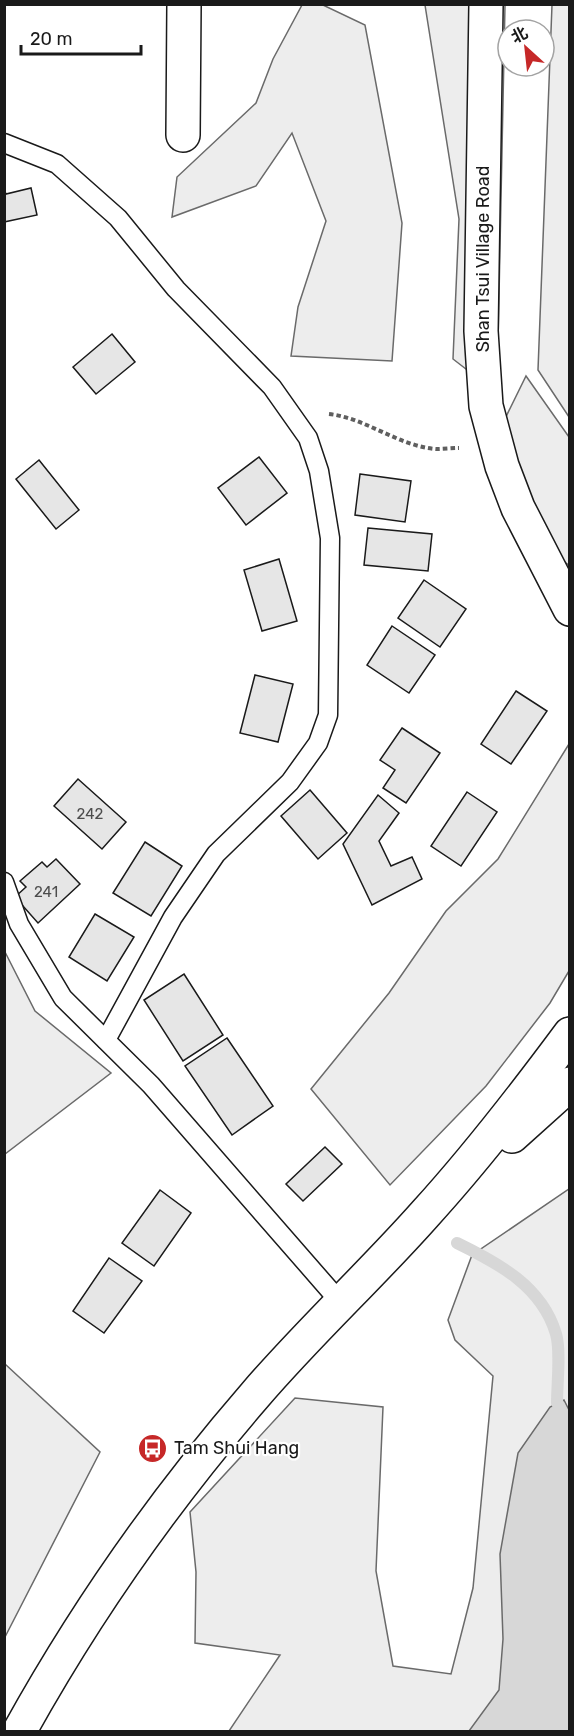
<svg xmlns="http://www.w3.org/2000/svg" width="574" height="1736" viewBox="0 0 574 1736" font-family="Rubik,'Noto Sans SC',sans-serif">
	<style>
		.built { fill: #ededed; stroke: #6a6a6a; stroke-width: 1.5 }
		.water { fill: #d7d7d7; stroke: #6a6a6a; stroke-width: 1.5 }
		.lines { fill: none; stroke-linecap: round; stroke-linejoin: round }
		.stream { stroke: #d7d7d7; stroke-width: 12 }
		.building { fill: #e6e6e6; stroke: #1a1a1a; stroke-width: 1.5 }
		.service-casing { stroke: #1a1a1a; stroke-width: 21 }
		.minor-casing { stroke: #1a1a1a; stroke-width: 36 }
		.secondary-casing { stroke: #1a1a1a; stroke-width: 36 }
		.path { stroke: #5f5f5f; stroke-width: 4; stroke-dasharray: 4.5 3; stroke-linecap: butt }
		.service { stroke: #fff; stroke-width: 18 }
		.minor { stroke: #fff; stroke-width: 33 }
		.secondary { stroke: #fff; stroke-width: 33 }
		.labels { text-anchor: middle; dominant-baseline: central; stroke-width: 4.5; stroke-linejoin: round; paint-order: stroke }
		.number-label { font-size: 15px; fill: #4d4d4d }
		.street-label { font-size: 18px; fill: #1a1a1a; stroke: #fff }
		.poi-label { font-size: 18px; fill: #1a1a1a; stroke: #fff; text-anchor: start }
	</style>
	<rect width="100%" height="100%" fill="#fff"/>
	<g class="built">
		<path d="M 302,5 L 323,5 L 365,25 L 402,223 L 392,361 L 291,356 L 298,307 L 326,221 L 292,133 L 256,186 L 172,217 L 177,177 L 256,103 L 273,59 Z"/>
		<path d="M 425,5 L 505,5 L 497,393 L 453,359 L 459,219 Z"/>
		<path d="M 552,5 L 570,5 L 569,417 L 538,370 Z"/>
		<path d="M 526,376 L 569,437 L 569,565 L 557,557 L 497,435 Z"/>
		<path d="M 569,744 L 569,971 L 550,1003 L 486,1086 L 390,1185 L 311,1089 L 389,993 L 446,911 L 498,859 Z"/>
		<path d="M 4,950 L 35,1011 L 111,1073 L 5,1154 Z"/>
		<path d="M 569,1189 L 569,1421 L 557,1731 L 229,1731 L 280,1655 L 195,1643 L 196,1572 L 190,1512 L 295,1398 L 383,1407 L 376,1571 L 393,1666 L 451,1674 L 473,1588 L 493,1376 L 455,1340 L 448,1320 L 472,1255 Z"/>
		<path d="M 5,1364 L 100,1452 L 5,1637 Z"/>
	</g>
	<path class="water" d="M 564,1400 L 570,1412 L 569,1731 L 469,1731 L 499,1690 L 503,1639 L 500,1554 L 518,1453 L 550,1407 Z"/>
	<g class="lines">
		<path class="stream" d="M 457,1243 C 498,1263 542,1286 556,1334 C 561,1351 557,1384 557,1403"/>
	</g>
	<g class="building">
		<path d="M 31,188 L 37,215 L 4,222 L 4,189 L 6,194 Z"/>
		<path d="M 112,334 L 135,362 L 96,394 L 73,367 Z"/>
		<path d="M 259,457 L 287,493 L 246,525 L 218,488 Z"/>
		<path d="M 39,460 L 79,510 L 56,529 L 16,479 Z"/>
		<path d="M 360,474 L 411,481 L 405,522 L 355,515 Z"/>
		<path d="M 368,528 L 432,534 L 428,571 L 364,565 Z"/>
		<path d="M 279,559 L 297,621 L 262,631 L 244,570 Z"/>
		<path d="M 424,580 L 466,609 L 440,647 L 398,618 Z"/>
		<path d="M 392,626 L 435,655 L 409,693 L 367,665 Z"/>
		<path d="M 255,675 L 293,684 L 278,742 L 240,733 Z"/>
		<path d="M 516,691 L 547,711 L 511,764 L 481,744 Z"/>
		<path d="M 402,728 L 440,753 L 406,803 L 383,788 L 395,770 L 380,760 Z"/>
		<path d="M 78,779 L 126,822 L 102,849 L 54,806 Z"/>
		<path d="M 310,790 L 347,833 L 318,859 L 281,816 Z"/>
		<path d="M 467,792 L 497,812 L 461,866 L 431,846 Z"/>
		<path d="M 378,795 L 399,813 L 379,841 L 391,866 L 412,857 L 422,879 L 372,905 L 343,844 Z"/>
		<path d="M 145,842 L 182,866 L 151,916 L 113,893 Z"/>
		<path d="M 56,859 L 80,884 L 38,923 L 15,897 L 26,887 L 20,881 L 42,862 L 47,867 Z"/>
		<path d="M 95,914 L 134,937 L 107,981 L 69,957 Z"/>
		<path d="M 184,974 L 223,1035 L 183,1061 L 144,1000 Z"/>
		<path d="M 227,1038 L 273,1106 L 232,1135 L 185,1066 Z"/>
		<path d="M 325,1147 L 342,1164 L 303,1201 L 286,1184 Z"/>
		<path d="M 160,1190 L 191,1213 L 154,1266 L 122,1243 Z"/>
		<path d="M 109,1258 L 142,1281 L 104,1333 L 73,1311 Z"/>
	</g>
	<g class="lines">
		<defs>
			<g id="service">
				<path d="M 4,143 L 57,164 L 118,218 L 176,289 L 272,387 L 308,438 L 319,471 L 330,538 L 328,715 L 318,743 L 290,782 L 216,854 L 173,917 L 106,1040"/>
				<path d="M 4,882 L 19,924 L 63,998 L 151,1085 L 341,1303"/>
			</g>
			<g id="minor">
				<path d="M 486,4 L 481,331 L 486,406 L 502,466 L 518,508 L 570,609"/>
				<path d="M 183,135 L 184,4"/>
			</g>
			<g id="secondary">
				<path d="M 512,1136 L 570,1084"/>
				<path d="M 19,1732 C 86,1611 164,1500 255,1395 C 309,1332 370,1276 425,1214 C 477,1157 524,1096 570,1034"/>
			</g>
		</defs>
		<use href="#service" class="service-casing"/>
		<use href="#minor" class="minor-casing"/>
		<use href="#secondary" class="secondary-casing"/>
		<path class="path" d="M 329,414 C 366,418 398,446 436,449 C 443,449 452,448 459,448"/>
		<use href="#service" class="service"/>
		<use href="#minor" class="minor"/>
		<use href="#secondary" class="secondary"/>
	</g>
	<defs>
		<symbol id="bus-disc" viewBox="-11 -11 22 22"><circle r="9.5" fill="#c62828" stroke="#fff"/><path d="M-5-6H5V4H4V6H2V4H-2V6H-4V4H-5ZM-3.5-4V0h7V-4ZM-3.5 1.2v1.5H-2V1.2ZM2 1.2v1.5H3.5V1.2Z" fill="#fff"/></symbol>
	</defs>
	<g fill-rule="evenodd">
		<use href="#bus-disc" x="136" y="1432" width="33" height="33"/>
	</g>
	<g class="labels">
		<g class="number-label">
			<text x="90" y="814">242</text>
			<text x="46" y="892">241</text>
		</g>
		<g class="street-label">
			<text transform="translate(483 259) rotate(-90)">Shan Tsui Village Road</text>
		</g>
		<g class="poi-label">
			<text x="174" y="1448">Tam Shui Hang</text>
		</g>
	</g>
	<rect width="574" height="1736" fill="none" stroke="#1a1a1a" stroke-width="12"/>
	<g transform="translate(526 48) rotate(333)"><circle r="28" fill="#ffffff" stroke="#a3a3a3" stroke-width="1.5"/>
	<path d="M0-4.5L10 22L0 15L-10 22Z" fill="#c62828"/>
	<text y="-9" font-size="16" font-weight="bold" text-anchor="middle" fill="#1a1a1a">北</text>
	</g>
	<path d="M21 45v9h120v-9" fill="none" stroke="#1a1a1a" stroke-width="3"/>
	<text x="30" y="45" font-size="18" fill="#1a1a1a" stroke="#ffffff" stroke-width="4.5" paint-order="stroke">20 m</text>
</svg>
